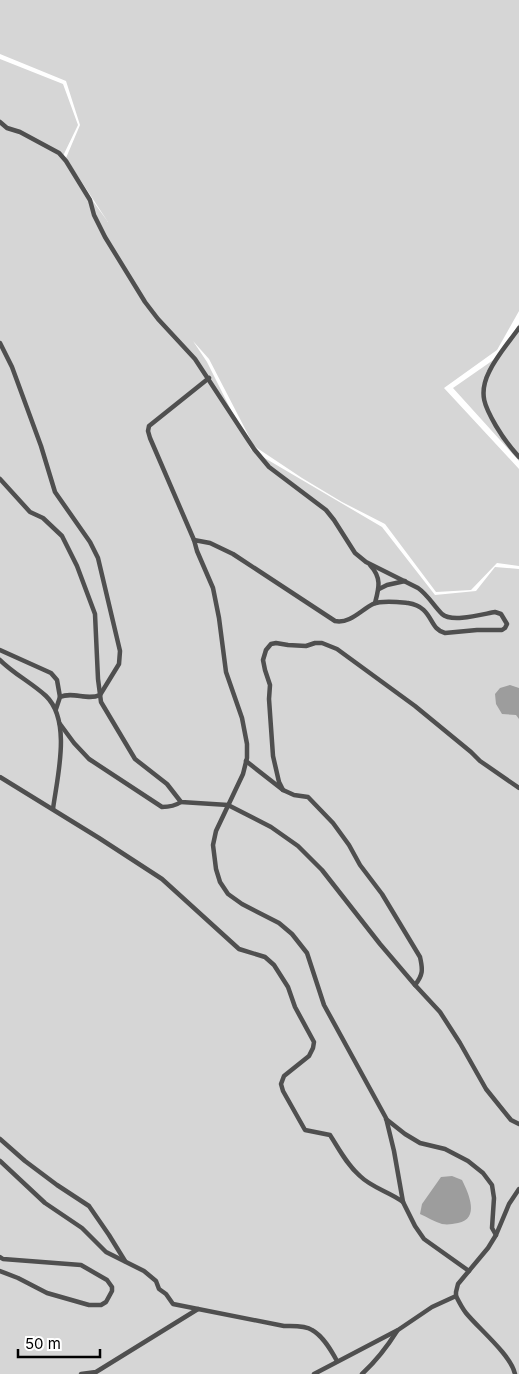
<svg xmlns="http://www.w3.org/2000/svg" width="519" height="1374" viewBox="0 0 519 1374" font-family="Inter,sans-serif">
	<style>
		.green { fill: #d6d6d6 }
		.water { fill: #9d9d9d }
		.lines { fill: none; stroke-linecap: round; stroke-linejoin: round }
		.service { stroke: #4f4f4f; stroke-width: 4.5 }
	</style>
	<rect width="100%" height="100%" fill="#fff"/>
	<g class="green">
		<path d="M 0,0 L 519,0 L 519,311 L 497,350 L 444,388 L 519,469 L 519,566 L 497,563 L 471,590 L 436,592 L 385,524 L 342,502 L 302,478 L 254,446 L 209,359 L 193,341 L 207,362 L 251,450 L 382,527 L 435,595 L 476,591 L 495,567 L 519,569 L 519,1374 L 0,1374 L 0,59 L 63,84 L 78,125 L 62,158 L 108,222 L 66,158 L 80,125 L 66,81 L 0,54 Z"/>
		<path d="M 519,324 L 519,461 L 453,388 L 499,356 Z"/>
	</g>
	<g class="water">
		<path d="M 510,685 L 519,688 L 519,719 L 516,715 L 502,714 L 496,704 L 495,694 L 500,688 Z"/>
		<path d="M 452,1176 L 462,1180 C 469,1194 480,1219 458,1223 C 452,1224 448,1225 442,1224 C 435,1222 427,1217 420,1214 L 422,1204 L 441,1177 Z"/>
	</g>
	<g class="lines">
		<g class="service">
			<path d="M 0,122 L 7,128 L 20,132 L 59,153 L 66,161 L 90,200 L 94,215 L 105,237 L 145,302 L 158,319 L 195,359 L 254,449 L 269,467 L 326,510 L 334,520 L 355,553 L 366,562 L 418,588 C 428,595 433,605 442,614 C 452,623 483,614 495,612 L 501,614 L 507,624 L 505,628 L 502,630 L 477,630 L 445,633 C 428,629 434,607 408,603 C 398,602 382,600 373,604 C 361,610 350,624 335,621 L 233,554 L 210,543 L 194,540"/>
			<path d="M 519,328 C 509,342 496,357 489,372 C 478,394 485,407 496,426 C 503,438 510,447 519,457"/>
			<path d="M 0,343 L 12,367 L 41,446 L 55,492 L 90,542 L 98,558 L 120,651 L 119,664 L 100,695 C 87,701 73,691 60,697 L 56,709"/>
			<path d="M 209,378 L 149,426 L 148,431 L 150,438 L 194,540 L 197,551 L 213,588 L 219,618 L 226,672 L 242,718 L 247,744 L 247,758 L 243,774 L 216,831 L 213,845 L 216,869 L 220,882 L 228,894 L 242,904 L 279,923 L 292,934 L 307,953 L 324,1005 L 386,1118 L 394,1151 L 403,1202 L 415,1226 L 424,1239 L 469,1271"/>
			<path d="M 0,479 L 30,512 L 43,518 L 62,536 L 77,566 L 95,614 L 98,679 L 101,702 L 135,759 L 167,784 L 181,802 L 228,805 L 271,827 L 298,846 L 322,870 L 380,944 L 415,985 L 440,1012 L 460,1043 L 486,1089 L 511,1120 L 519,1124"/>
			<path d="M 370,565 C 382,578 379,588 375,603"/>
			<path d="M 379,589 L 387,585 L 405,581"/>
			<path d="M 0,650 L 51,673 L 57,680 L 60,697"/>
			<path d="M 0,660 C 14,674 32,683 46,696 C 72,721 57,778 53,809"/>
			<path d="M 60,724 L 74,743 L 89,759 L 162,807 C 170,807 175,806 181,802"/>
			<path d="M 246,761 L 283,790 L 294,795 L 308,797 L 333,823 L 349,845 L 360,865 L 382,894 L 420,957 C 423,970 423,975 415,985"/>
			<path d="M 0,777 L 99,838 L 162,879 L 239,949 L 265,957 L 274,965 L 288,987 L 295,1007 L 314,1042 L 313,1048 L 309,1056 L 284,1076 L 281,1084 L 283,1091 L 305,1130 L 330,1135 C 339,1149 347,1165 360,1176 C 372,1188 390,1192 403,1202"/>
			<path d="M 283,790 L 279,782 L 273,756 L 269,699 L 270,685 L 265,670 L 263,660 L 266,650 L 271,644 L 276,643 L 288,645 L 306,646 L 315,643 L 322,643 L 337,649 L 415,706 L 471,752 L 480,761 L 519,788"/>
			<path d="M 386,1119 L 405,1134 L 420,1143 L 445,1149 L 468,1161 L 483,1173 L 492,1185 L 494,1198 L 492,1228 L 496,1235"/>
			<path d="M 0,1139 L 25,1161 L 57,1185 L 89,1206 L 109,1235 L 125,1261"/>
			<path d="M 0,1161 L 45,1203 L 82,1228 L 106,1252 L 144,1271 L 156,1281 L 159,1289 L 166,1294 L 173,1304 L 284,1326 C 292,1326 305,1325 312,1330 C 323,1336 331,1350 337,1361"/>
			<path d="M 0,1257 L 3,1259 L 81,1265 L 107,1280 L 112,1287 L 112,1291 L 106,1302 L 101,1305 L 89,1305 L 47,1293 L 18,1278 L 0,1271"/>
			<path d="M 456,1296 C 459,1302 462,1308 466,1313 C 479,1329 511,1355 515,1374"/>
			<path d="M 81,1374 L 96,1372 L 198,1309"/>
			<path d="M 314,1374 L 398,1330 L 432,1307 L 456,1296 L 456,1292 L 458,1284 L 488,1248 L 496,1235 L 509,1204 L 519,1189"/>
			<path d="M 362,1374 C 376,1361 387,1347 397,1331"/>
		</g>
	</g>
	<path d="M18 1349v8h82v-8" fill="none" stroke="#000000" stroke-width="2.5"/>
	<text x="25" y="1349" font-size="15" fill="#000000" stroke="#ffffff" stroke-width="4" paint-order="stroke">50 m</text>
</svg>
